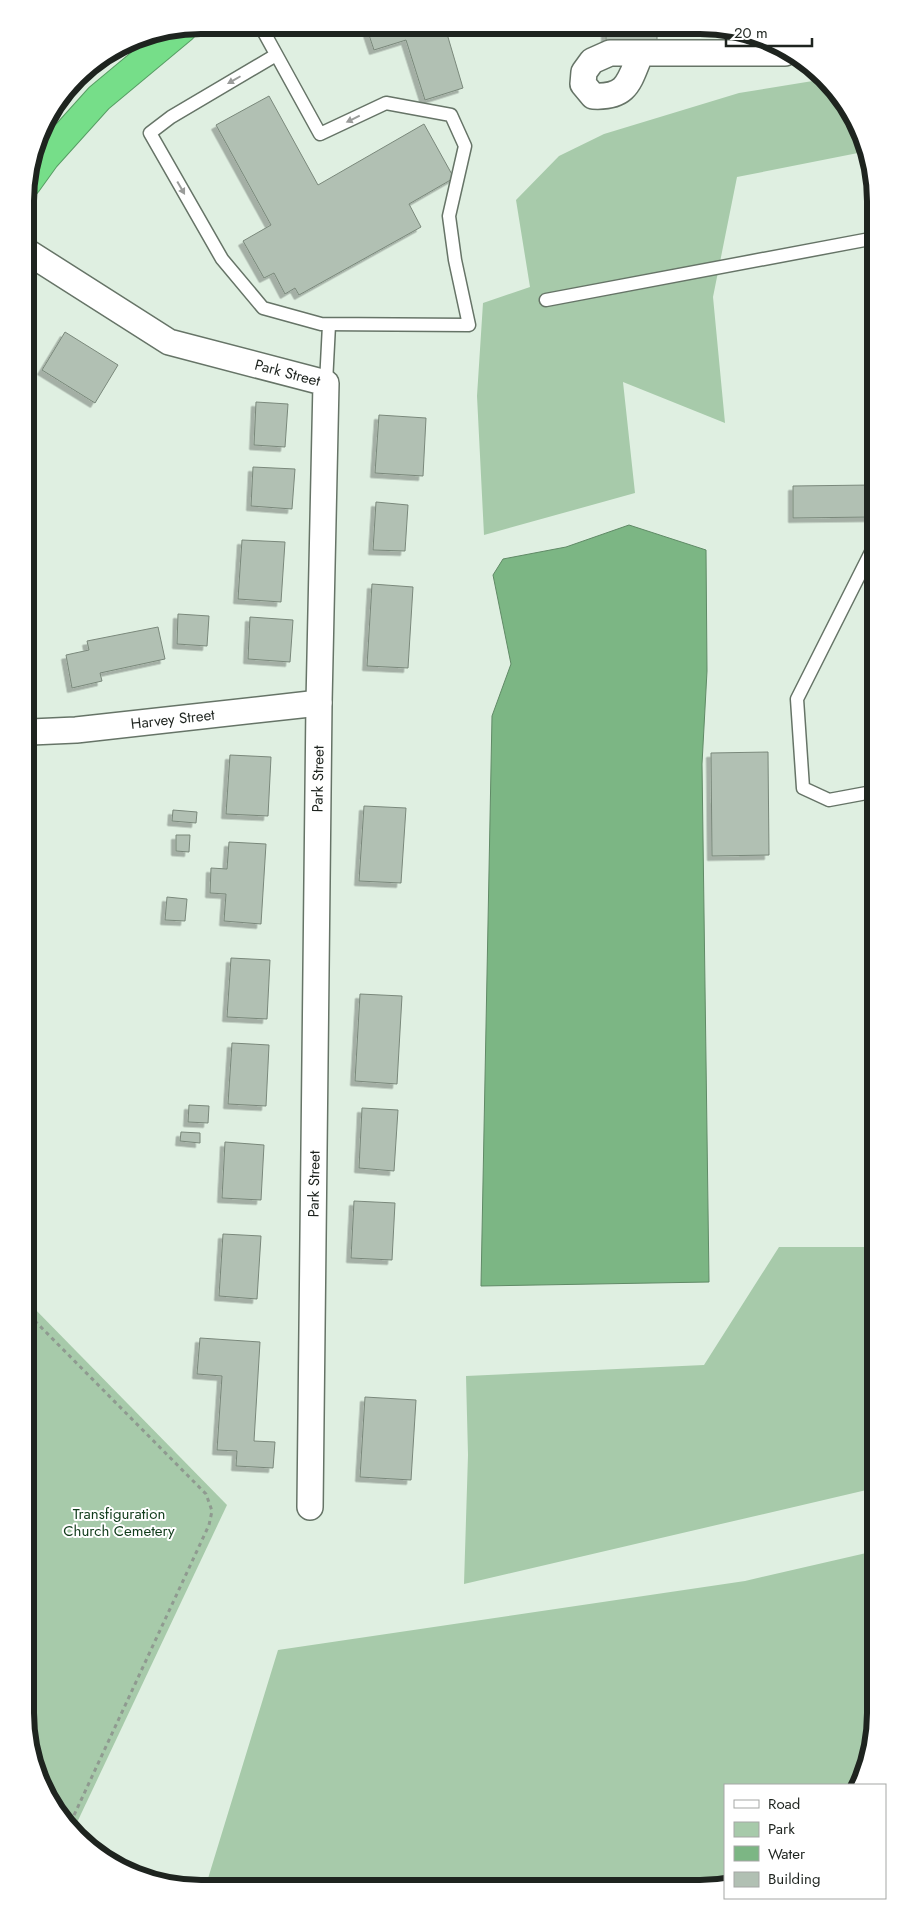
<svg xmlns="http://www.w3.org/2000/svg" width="901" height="1914" viewBox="0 0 901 1914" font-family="Jost,sans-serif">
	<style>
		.green { fill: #a7caaa }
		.water { fill: #7cb684; stroke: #608a66 }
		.building { fill: #b1c0b3; stroke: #7a887b; filter: url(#shadow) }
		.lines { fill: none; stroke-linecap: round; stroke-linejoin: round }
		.lane-casing { stroke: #667467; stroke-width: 15 }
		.street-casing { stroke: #667467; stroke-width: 28 }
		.highway-casing { stroke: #579d64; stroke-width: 30 }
		.path { stroke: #8f9a90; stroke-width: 3; stroke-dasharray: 4 4; stroke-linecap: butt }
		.lane { stroke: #fff; stroke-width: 12 }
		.street { stroke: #fff; stroke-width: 25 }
		.highway { stroke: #76de89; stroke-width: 28 }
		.oneway { fill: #9a9c9a }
		.labels { text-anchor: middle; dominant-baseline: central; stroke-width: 4; stroke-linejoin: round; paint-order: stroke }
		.street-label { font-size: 15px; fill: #1e241f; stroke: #fff }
		.park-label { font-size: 15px; fill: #103b1a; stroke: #fff }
		.rim { fill: none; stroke: #1e241f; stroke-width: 6 }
	</style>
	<defs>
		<filter id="shadow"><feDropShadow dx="-4.5" dy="4.5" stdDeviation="0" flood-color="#0004"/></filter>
	</defs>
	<rect width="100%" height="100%" fill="#dfefe1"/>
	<g class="green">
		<path d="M 825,79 L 852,112 L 868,151 L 737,177 L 713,297 L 725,423 L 623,382 L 635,493 L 484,535 L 477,396 L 483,303 L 530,287 L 516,200 L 559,156 L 604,134 L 739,93 Z"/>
		<path d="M 779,1247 L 874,1247 L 875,1488 L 464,1584 L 468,1455 L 466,1376 L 704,1365 Z"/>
		<path d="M 29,1303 L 227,1505 L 73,1831 L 49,1802 L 31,1759 Z"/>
		<path d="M 875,1551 L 876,1725 L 863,1780 L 860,1785 L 725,1785 L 725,1883 L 206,1885 L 278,1650 L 745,1581 Z"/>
	</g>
	<path class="water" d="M 629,525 L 706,550 L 707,671 L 702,764 L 709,1282 L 481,1286 L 492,716 L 511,664 L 493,575 L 503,559 L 566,547 Z"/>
	<g class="building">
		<path d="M 366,26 L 445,27 L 463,88 L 425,100 L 406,40 L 374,50 Z"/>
		<path d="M 606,28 L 657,28 L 657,41 L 606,42 Z"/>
		<path d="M 269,96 L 318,185 L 424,124 L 454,178 L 409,204 L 421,227 L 299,295 L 295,288 L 285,294 L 274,273 L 264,278 L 243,241 L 271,225 L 216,125 Z"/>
		<path d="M 65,332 L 118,365 L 95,403 L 42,370 Z"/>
		<path d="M 256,402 L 288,404 L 285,447 L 254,445 Z"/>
		<path d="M 379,415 L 426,418 L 423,476 L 375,473 Z"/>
		<path d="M 253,467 L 295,469 L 292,509 L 251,506 Z"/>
		<path d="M 871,485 L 871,517 L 793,518 L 793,486 Z"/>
		<path d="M 376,502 L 408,505 L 405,551 L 373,550 Z"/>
		<path d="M 242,540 L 285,542 L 281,602 L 238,599 Z"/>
		<path d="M 372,584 L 413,587 L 408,668 L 367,666 Z"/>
		<path d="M 178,614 L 209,616 L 207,646 L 177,644 Z"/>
		<path d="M 250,617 L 293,620 L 290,662 L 248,659 Z"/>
		<path d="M 158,627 L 165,659 L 100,673 L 102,681 L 72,688 L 66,655 L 89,650 L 87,641 Z"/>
		<path d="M 768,752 L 769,855 L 712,856 L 711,753 Z"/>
		<path d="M 230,755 L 271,757 L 268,816 L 226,814 Z"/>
		<path d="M 364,806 L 406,808 L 401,883 L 359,881 Z"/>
		<path d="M 173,810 L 197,812 L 196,823 L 172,821 Z"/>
		<path d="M 176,835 L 190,835 L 189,852 L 176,851 Z"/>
		<path d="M 229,842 L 266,844 L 261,924 L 224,921 L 226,894 L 210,893 L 211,868 L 227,869 Z"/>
		<path d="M 167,897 L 187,899 L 185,921 L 165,920 Z"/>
		<path d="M 231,958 L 270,960 L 267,1019 L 227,1017 Z"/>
		<path d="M 360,994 L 402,996 L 397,1084 L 355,1081 Z"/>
		<path d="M 232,1043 L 269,1045 L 266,1106 L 228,1104 Z"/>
		<path d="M 189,1105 L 209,1106 L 208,1123 L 188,1122 Z"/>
		<path d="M 362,1108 L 398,1110 L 394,1171 L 359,1168 Z"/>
		<path d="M 181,1132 L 200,1133 L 200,1143 L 180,1141 Z"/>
		<path d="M 225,1142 L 264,1145 L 261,1200 L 222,1198 Z"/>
		<path d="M 354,1201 L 395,1203 L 392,1260 L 351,1258 Z"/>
		<path d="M 223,1234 L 261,1236 L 257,1299 L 219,1296 Z"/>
		<path d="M 200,1338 L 260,1342 L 254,1441 L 275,1442 L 273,1468 L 236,1466 L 237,1451 L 217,1450 L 222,1376 L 197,1374 Z"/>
		<path d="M 365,1397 L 416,1400 L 411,1480 L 360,1477 Z"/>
	</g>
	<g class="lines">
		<defs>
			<g id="lane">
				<path d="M 260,25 L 320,134 L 386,103 L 451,115 L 465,146 L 449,216 L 455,260 L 469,325 L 321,324 L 263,308 L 222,259 L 150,133 L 171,117 L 276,55"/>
				<path d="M 546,300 L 870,239"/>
				<path d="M 326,383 L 329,325"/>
				<path d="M 871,552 L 797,699 L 803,788 L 829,800 L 872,792"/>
			</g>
			<g id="street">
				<path d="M 641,53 C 629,81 628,98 593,96 L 583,84 L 584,72 L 592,61 L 610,53 L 785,53"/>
				<path id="s1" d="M 26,251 L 169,342 L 326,383 L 319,703 L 310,1507"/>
				<path id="s2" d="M 27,728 L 31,732 L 76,730 L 319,703"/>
			</g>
			<path id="highway" d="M 27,183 L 45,158 L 99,98 L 183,28"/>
		</defs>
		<use href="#lane" class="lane-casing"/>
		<use href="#street" class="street-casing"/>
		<use href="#highway" class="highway-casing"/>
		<path class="path" d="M 29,1315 L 206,1494 L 212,1511 L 209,1525 L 69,1826"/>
		<use href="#lane" class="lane"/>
		<use href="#street" class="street"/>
		<use href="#highway" class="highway"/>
	</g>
	<defs><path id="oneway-solid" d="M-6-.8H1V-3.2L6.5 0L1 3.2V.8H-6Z" transform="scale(1.25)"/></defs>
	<g class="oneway">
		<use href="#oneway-solid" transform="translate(234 80) rotate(150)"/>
		<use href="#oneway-solid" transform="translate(353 119) rotate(154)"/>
		<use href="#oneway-solid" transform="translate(181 188) rotate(60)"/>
	</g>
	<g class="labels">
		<g class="street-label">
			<text stroke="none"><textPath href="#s1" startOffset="292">Park Street</textPath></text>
			<text stroke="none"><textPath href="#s2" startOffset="148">Harvey Street</textPath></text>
			<text transform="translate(318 779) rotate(-89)">Park Street</text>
			<text transform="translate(314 1184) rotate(-89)">Park Street</text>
		</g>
		<g class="park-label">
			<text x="119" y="1514">Transfiguration<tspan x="119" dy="17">Church Cemetery</tspan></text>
		</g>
	</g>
	<path d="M0 0H901V1914H0ZM201 34H700A167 167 0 0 1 867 201V1713A167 167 0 0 1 700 1880H201A167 167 0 0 1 34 1713V201A167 167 0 0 1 201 34Z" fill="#fff" fill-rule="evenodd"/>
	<path class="rim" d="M201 34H700A167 167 0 0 1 867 201V1713A167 167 0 0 1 700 1880H201A167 167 0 0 1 34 1713V201A167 167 0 0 1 201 34Z"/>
	<rect x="724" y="1784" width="162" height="115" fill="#ffffff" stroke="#a5a7a5"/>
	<rect x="734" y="1800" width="25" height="8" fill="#ffffff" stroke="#a5a7a5"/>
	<text x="768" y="1809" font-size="15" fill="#1e241f">Road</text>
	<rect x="734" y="1822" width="25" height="15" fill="#a7caaa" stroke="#a5a7a5"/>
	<text x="768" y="1834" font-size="15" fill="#1e241f">Park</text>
	<rect x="734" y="1846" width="25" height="15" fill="#7cb684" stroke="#a5a7a5"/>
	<text x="768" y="1859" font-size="15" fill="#1e241f">Water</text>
	<rect x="734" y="1872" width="25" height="15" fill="#b1c0b3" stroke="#a5a7a5"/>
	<text x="768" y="1884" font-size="15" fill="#1e241f">Building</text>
	<path d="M726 38v8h86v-8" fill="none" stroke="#1e241f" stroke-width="2.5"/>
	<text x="734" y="38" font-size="15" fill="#1e241f" stroke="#ffffff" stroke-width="4" paint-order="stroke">20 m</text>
</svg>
